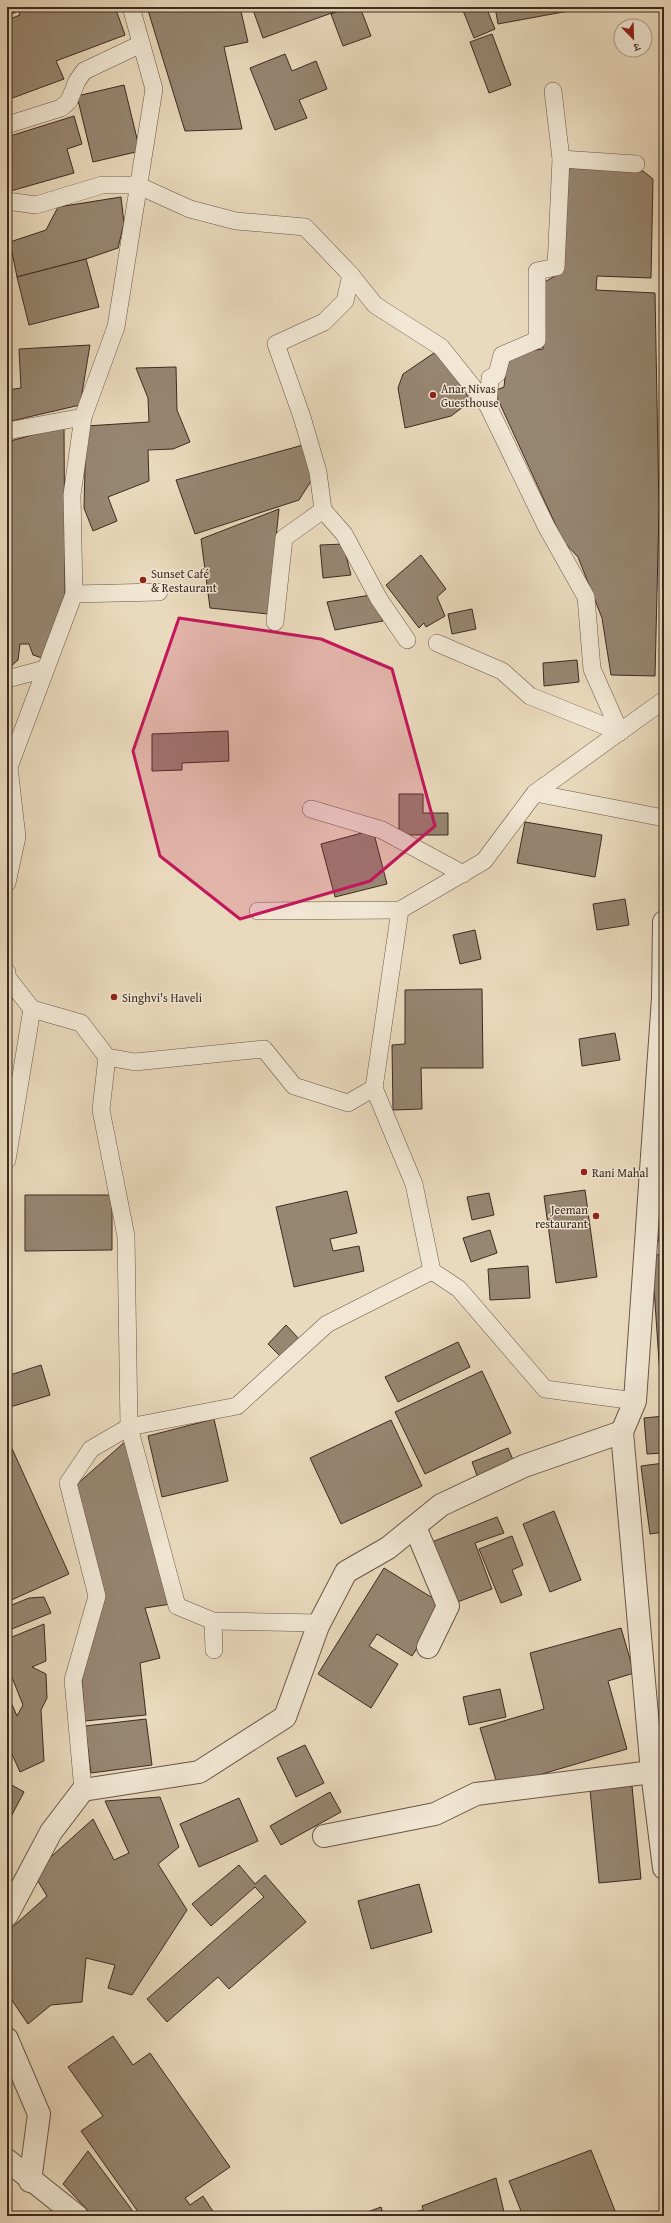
<svg xmlns="http://www.w3.org/2000/svg" width="671" height="2223" viewBox="0 0 671 2223" font-family="'Gentium Book Plus','Noto Serif Devanagari',serif">
	<style>
		.building { fill: #978672; stroke: #3d2a21 }
		.lines { fill: none; stroke-linecap: round; stroke-linejoin: round }
		.lane-casing { stroke: #685648; stroke-width: 18 }
		.street-casing { stroke: #685648; stroke-width: 24 }
		.lane { stroke: #f1e7d4; stroke-width: 17 }
		.street { stroke: #f1e7d4; stroke-width: 22 }
		.marked { fill: #c2185b; fill-opacity: 0.2; stroke: #c2185b; stroke-width: 3; stroke-linejoin: round }
		.poi-dot { fill: #8f2418; stroke: #f1e7d4; stroke-width: 1.5 }
		.labels { text-anchor: middle; dominant-baseline: central; stroke-width: 3; stroke-linejoin: round; paint-order: stroke }
		.poi-label { font-size: 12px; fill: #3d2a21; stroke: #f1e7d4; text-anchor: start }
	</style>
	<rect width="100%" height="100%" fill="#eadabd"/>
	<filter id="stains"><feTurbulence type="fractalNoise" baseFrequency=".005" numOctaves="4"/><feColorMatrix values="0 0 0 0 .2 0 0 0 0 .09 0 0 0 0 .02 0 0 0 .5 -.17"/></filter>
	<radialGradient id="worn" r=".72"><stop offset=".6" stop-color="#630" stop-opacity="0"/><stop offset="1" stop-color="#630" stop-opacity=".3"/></radialGradient>
	<g class="building">
		<path d="M 7,7 L 14,7 L 16,12 L 7,16 Z"/>
		<path d="M 17,7 L 115,7 L 125,35 L 56,61 L 64,79 L 7,100 L 7,20 L 20,15 Z"/>
		<path d="M 147,7 L 240,7 L 248,42 L 224,47 L 242,129 L 185,131 Z"/>
		<path d="M 252,7 L 348,7 L 263,38 Z"/>
		<path d="M 350,7 L 360,7 L 371,36 L 343,46 L 331,14 Z"/>
		<path d="M 465,7 L 486,7 L 495,29 L 474,38 L 462,8 Z"/>
		<path d="M 495,7 L 574,7 L 574,10 L 498,24 Z"/>
		<path d="M 492,34 L 511,85 L 489,93 L 470,42 Z"/>
		<path d="M 285,54 L 292,71 L 316,61 L 327,89 L 299,100 L 307,118 L 275,130 L 250,68 Z"/>
		<path d="M 124,85 L 140,151 L 93,162 L 77,96 Z"/>
		<path d="M 74,116 L 82,144 L 67,149 L 74,173 L 7,192 L 7,137 Z"/>
		<path d="M 569,168 L 643,171 L 653,179 L 651,278 L 597,276 L 596,290 L 655,293 L 659,509 L 655,676 L 611,675 L 602,618 L 578,557 L 563,541 L 494,391 L 504,387 L 507,358 L 528,351 L 543,349 L 543,283 L 560,273 Z"/>
		<path d="M 121,197 L 124,223 L 118,248 L 86,259 L 17,277 L 10,242 L 46,230 L 58,207 Z"/>
		<path d="M 86,259 L 99,307 L 29,325 L 17,277 Z"/>
		<path d="M 7,270 L 10,283 L 7,284 Z"/>
		<path d="M 90,345 L 80,405 L 7,422 L 7,390 L 21,388 L 19,349 Z"/>
		<path d="M 437,351 L 471,401 L 451,416 L 405,428 L 398,388 L 403,374 Z"/>
		<path d="M 176,367 L 177,410 L 190,442 L 173,449 L 148,450 L 149,481 L 108,497 L 117,521 L 93,531 L 84,508 L 86,426 L 149,422 L 148,398 L 136,368 Z"/>
		<path d="M 64,426 L 65,594 L 42,658 L 33,655 L 29,644 L 20,644 L 18,660 L 7,670 L 7,442 Z"/>
		<path d="M 303,445 L 313,478 L 299,500 L 195,534 L 176,480 Z"/>
		<path d="M 279,509 L 268,614 L 210,608 L 201,539 Z"/>
		<path d="M 343,544 L 351,575 L 323,578 L 320,545 Z"/>
		<path d="M 421,555 L 446,589 L 437,597 L 445,616 L 426,627 L 424,623 L 419,628 L 386,585 Z"/>
		<path d="M 371,595 L 383,621 L 335,630 L 327,602 Z"/>
		<path d="M 472,609 L 476,629 L 452,634 L 448,614 Z"/>
		<path d="M 577,660 L 579,682 L 544,686 L 543,663 Z"/>
		<path d="M 228,731 L 229,761 L 182,763 L 182,770 L 152,771 L 152,734 Z"/>
		<path d="M 399,794 L 423,794 L 423,813 L 448,813 L 448,835 L 399,835 Z"/>
		<path d="M 525,822 L 602,835 L 595,877 L 517,863 Z"/>
		<path d="M 373,830 L 387,884 L 335,897 L 321,844 Z"/>
		<path d="M 625,899 L 629,925 L 597,930 L 593,904 Z"/>
		<path d="M 475,930 L 481,959 L 460,964 L 453,935 Z"/>
		<path d="M 482,989 L 483,1068 L 421,1068 L 422,1109 L 393,1110 L 392,1045 L 405,1044 L 405,990 Z"/>
		<path d="M 615,1033 L 620,1060 L 582,1066 L 579,1039 Z"/>
		<path d="M 654,1170 L 664,1170 L 664,1240 L 658,1241 Z"/>
		<path d="M 585,1190 L 597,1277 L 556,1283 L 544,1196 Z"/>
		<path d="M 347,1191 L 357,1233 L 330,1239 L 333,1251 L 359,1246 L 364,1271 L 294,1287 L 276,1207 Z"/>
		<path d="M 489,1193 L 494,1215 L 472,1220 L 467,1197 Z"/>
		<path d="M 25,1195 L 112,1195 L 112,1250 L 25,1251 Z"/>
		<path d="M 490,1230 L 497,1253 L 471,1262 L 463,1238 Z"/>
		<path d="M 664,1251 L 664,1406 L 662,1406 L 652,1258 Z"/>
		<path d="M 528,1266 L 530,1298 L 490,1300 L 488,1269 Z"/>
		<path d="M 286,1325 L 301,1341 L 283,1359 L 268,1344 Z"/>
		<path d="M 458,1342 L 470,1367 L 398,1402 L 385,1377 Z"/>
		<path d="M 41,1365 L 50,1395 L 10,1407 L 7,1398 L 7,1376 Z"/>
		<path d="M 482,1371 L 511,1433 L 425,1474 L 395,1412 Z"/>
		<path d="M 664,1416 L 664,1453 L 647,1454 L 644,1418 Z"/>
		<path d="M 214,1419 L 228,1481 L 162,1497 L 148,1436 Z"/>
		<path d="M 391,1420 L 422,1486 L 341,1524 L 310,1458 Z"/>
		<path d="M 127,1440 L 171,1604 L 145,1608 L 160,1658 L 140,1663 L 146,1715 L 85,1721 L 81,1671 L 103,1598 L 76,1485 Z"/>
		<path d="M 9,1442 L 69,1574 L 7,1602 L 7,1443 Z"/>
		<path d="M 508,1448 L 516,1467 L 479,1481 L 472,1462 Z"/>
		<path d="M 664,1463 L 664,1532 L 650,1534 L 641,1466 Z"/>
		<path d="M 554,1511 L 581,1580 L 550,1592 L 523,1524 Z"/>
		<path d="M 497,1517 L 504,1533 L 475,1543 L 492,1589 L 452,1604 L 429,1543 Z"/>
		<path d="M 512,1536 L 523,1565 L 512,1570 L 522,1595 L 501,1603 L 479,1549 Z"/>
		<path d="M 384,1568 L 444,1605 L 412,1656 L 377,1634 L 369,1646 L 398,1664 L 371,1708 L 318,1674 Z"/>
		<path d="M 44,1597 L 51,1613 L 7,1631 L 7,1607 L 29,1598 Z"/>
		<path d="M 44,1624 L 46,1661 L 32,1667 L 46,1674 L 47,1698 L 41,1710 L 44,1761 L 20,1772 L 7,1743 L 10,1784 L 24,1792 L 7,1824 L 7,1693 L 17,1716 L 23,1705 L 7,1665 L 7,1639 Z"/>
		<path d="M 621,1628 L 634,1673 L 608,1681 L 627,1749 L 498,1787 L 480,1728 L 544,1709 L 530,1653 Z"/>
		<path d="M 500,1689 L 506,1717 L 469,1725 L 463,1697 Z"/>
		<path d="M 146,1719 L 152,1765 L 91,1773 L 85,1726 Z"/>
		<path d="M 305,1745 L 324,1783 L 296,1797 L 277,1758 Z"/>
		<path d="M 632,1786 L 641,1879 L 599,1883 L 590,1790 Z"/>
		<path d="M 330,1792 L 341,1812 L 281,1845 L 270,1826 Z"/>
		<path d="M 160,1797 L 179,1847 L 158,1864 L 187,1910 L 132,1995 L 108,1988 L 115,1965 L 86,1958 L 82,2002 L 51,2005 L 28,2024 L 7,1993 L 7,1932 L 47,1896 L 33,1873 L 93,1819 L 114,1860 L 129,1853 L 105,1801 Z"/>
		<path d="M 239,1798 L 258,1841 L 199,1867 L 180,1824 Z"/>
		<path d="M 239,1865 L 255,1884 L 265,1875 L 306,1922 L 229,1989 L 218,1977 L 167,2022 L 147,1999 L 264,1897 L 255,1887 L 211,1926 L 192,1904 Z"/>
		<path d="M 419,1884 L 432,1932 L 371,1949 L 358,1901 Z"/>
		<path d="M 113,2036 L 133,2065 L 150,2053 L 230,2167 L 185,2198 L 190,2205 L 203,2196 L 214,2213 L 210,2216 L 141,2216 L 81,2131 L 103,2116 L 68,2067 Z"/>
		<path d="M 591,2150 L 617,2216 L 523,2216 L 509,2181 Z"/>
		<path d="M 88,2151 L 132,2210 L 125,2216 L 93,2216 L 63,2184 Z"/>
		<path d="M 496,2178 L 505,2216 L 425,2216 L 422,2206 Z"/>
		<path d="M 381,2207 L 384,2216 L 363,2216 L 362,2214 Z"/>
		<path d="M 422,2210 L 424,2216 L 400,2216 Z"/>
	</g>
	<g class="lines">
		<defs>
			<g id="lane">
				<path d="M 7,125 L 61,108 L 69,101 L 77,81 L 84,71 L 141,44"/>
				<path d="M 561,159 L 636,164"/>
				<path d="M 137,185 L 190,209 L 236,221 L 305,227 L 351,275 L 375,305 L 441,347 L 488,406 L 546,526 L 586,597 L 592,669 L 620,732"/>
				<path d="M 7,201 L 36,205 L 102,185 L 140,185"/>
				<path d="M 351,275 L 345,301 L 324,322 L 276,344 L 302,417 L 318,472 L 323,510 L 344,534 L 379,599 L 407,640"/>
				<path d="M 488,406 L 490,378 L 497,374 L 502,355 L 537,340 L 537,271 L 556,267 L 561,159 L 553,91"/>
				<path d="M 7,431 L 83,417"/>
				<path d="M 74,594 L 159,592"/>
				<path d="M 275,622 L 284,538 L 323,510"/>
				<path d="M 437,643 L 502,671 L 530,696 L 620,732"/>
				<path d="M 7,679 L 45,669"/>
				<path d="M 535,793 L 664,818"/>
				<path d="M 311,809 L 382,830 L 463,874"/>
				<path d="M 7,883 L 17,837 L 9,767 L 74,594 L 72,495 L 83,417 L 116,327 L 154,89 L 131,7"/>
				<path d="M 258,911 L 400,910"/>
				<path d="M 7,972 L 7,977 L 32,1009 L 81,1023 L 107,1057 L 135,1062 L 264,1049 L 294,1086 L 348,1103 L 374,1088"/>
				<path d="M 107,1057 L 101,1110 L 126,1236 L 129,1427 L 177,1606 L 213,1621 L 319,1623"/>
				<path d="M 7,1160 L 32,1009"/>
				<path d="M 635,1401 L 545,1389 L 459,1289 L 432,1271 L 414,1184 L 374,1088 L 400,910 L 484,861 L 535,793 L 664,700"/>
				<path d="M 213,1621 L 214,1650"/>
				<path d="M 83,1790 L 73,1680 L 97,1596 L 68,1483 L 91,1449 L 129,1427 L 237,1406 L 327,1324 L 432,1271"/>
			</g>
			<g id="street">
				<path d="M 664,922 L 663,998 L 635,1401 L 622,1432 L 652,1772 L 664,1868"/>
				<path d="M 415,1527 L 448,1606 L 428,1647"/>
				<path d="M 324,1836 L 435,1814 L 476,1794 L 652,1772"/>
				<path d="M 7,1915 L 51,1832 L 83,1790 L 199,1772 L 285,1717 L 318,1626 L 346,1572 L 388,1548 L 441,1505 L 524,1466 L 622,1432"/>
				<path d="M 7,2039 L 39,2114 L 30,2181"/>
				<path d="M 7,2160 L 77,2216"/>
			</g>
		</defs>
		<use href="#lane" class="lane-casing"/>
		<use href="#street" class="street-casing"/>
		<use href="#lane" class="lane"/>
		<use href="#street" class="street"/>
	</g>
	<path class="marked" d="M 179,618 L 321,639 L 392,669 L 435,826 L 370,881 L 240,919 L 160,856 L 133,751 Z"/>
	<g class="poi-dot">
		<circle cx="433" cy="395" r="4"/>
		<circle cx="143" cy="580" r="4"/>
		<circle cx="114" cy="997" r="4"/>
		<circle cx="584" cy="1172" r="4"/>
		<circle cx="596" cy="1216" r="4"/>
	</g>
	<g class="labels">
		<g class="poi-label">
			<text x="441" y="388">Anar Nivas<tspan x="441" dy="14">Guesthouse</tspan></text>
			<text x="151" y="573">Sunset Café<tspan x="151" dy="14">&amp; Restaurant</tspan></text>
			<text x="122" y="997">Singhvi's Haveli</text>
			<text x="592" y="1172">Rani Mahal</text>
			<text x="588" y="1209" text-anchor="end">Jeeman<tspan x="588" dy="14">restaurant</tspan></text>
		</g>
	</g>
	<rect width="671" height="2223" fill="none" stroke="#eadabd" stroke-width="24"/>
	<rect x="8" y="8" width="655" height="2207" fill="none" stroke="#3d2a21" stroke-width="2"/>
	<rect x="12" y="12" width="647" height="2199" fill="none" stroke="#3d2a21"/>
	<g transform="translate(633 38) rotate(157)"><circle r="19" fill="#f1e7d4" stroke="#a99b8c"/>
	<path d="M0-3L7 15L0 10L-7 15Z" fill="#8f2418"/>
	<text y="-6" font-size="11" font-weight="bold" text-anchor="middle" fill="#3d2a21">उ</text>
	</g>
	<rect width="100%" height="100%" filter="url(#stains)"/>
	<rect width="100%" height="100%" fill="url(#worn)"/>
</svg>
